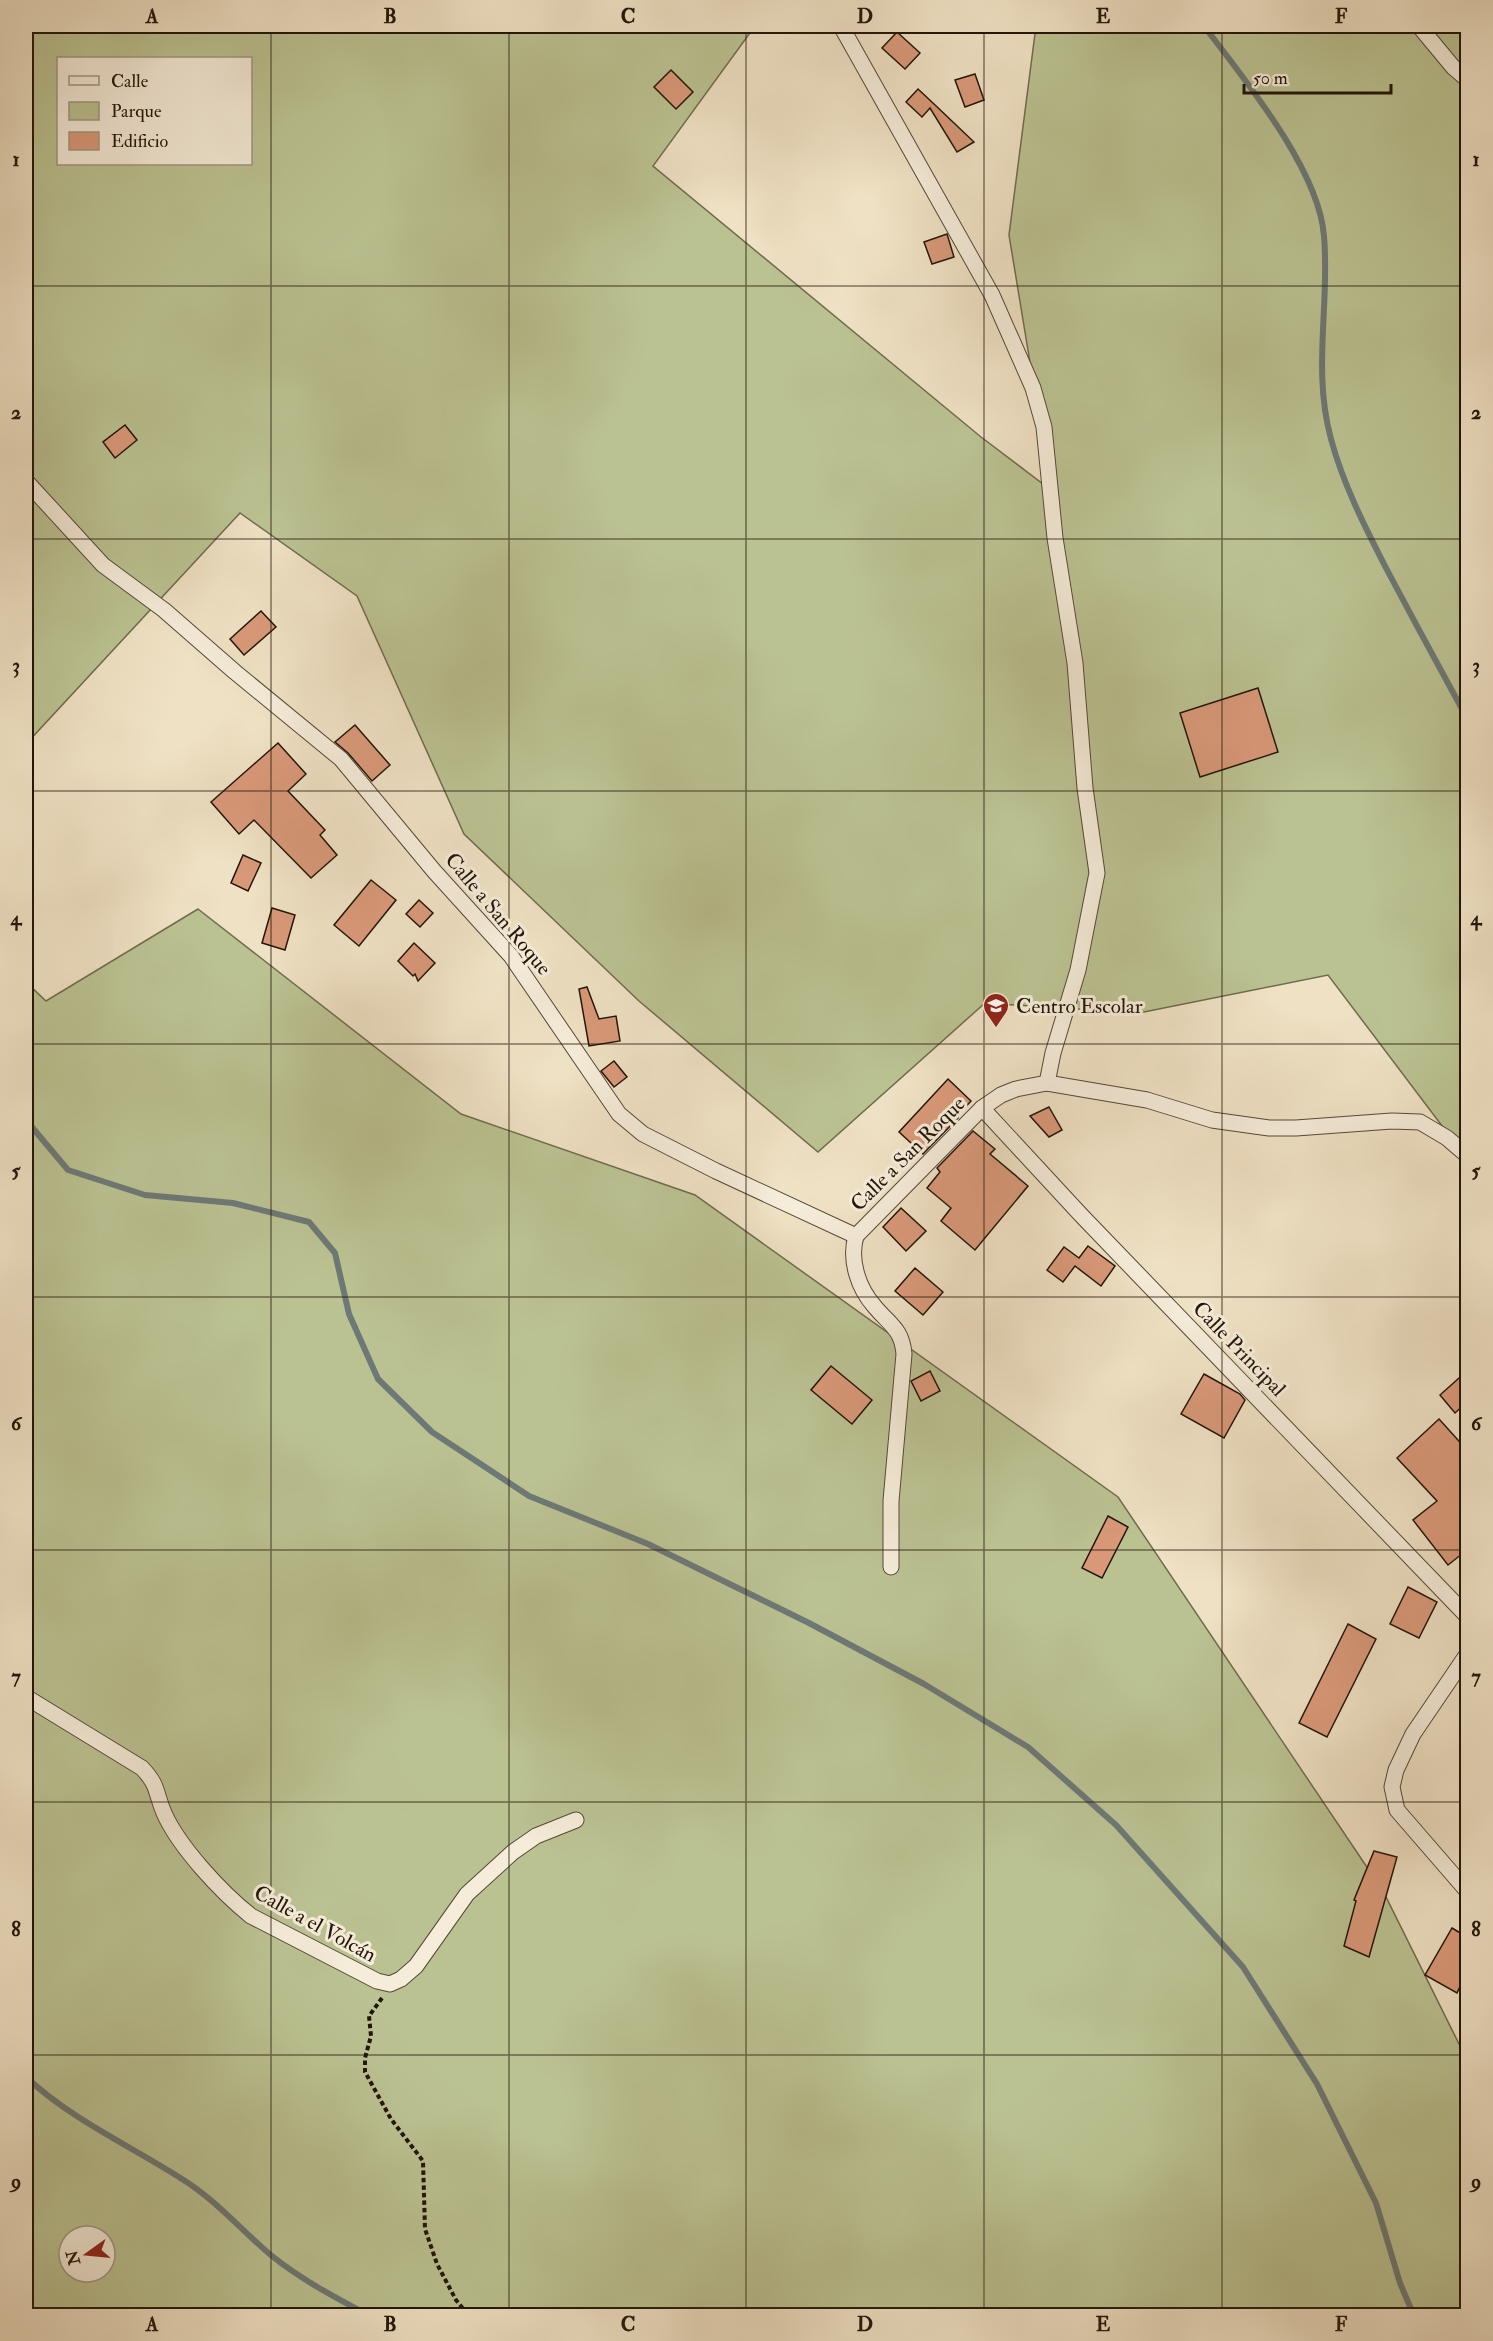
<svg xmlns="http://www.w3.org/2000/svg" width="1493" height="2341" viewBox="0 0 1493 2341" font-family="'IM FELL Double Pica',serif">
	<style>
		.green { fill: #bbc292; stroke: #6e6c4d; stroke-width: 1.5; fill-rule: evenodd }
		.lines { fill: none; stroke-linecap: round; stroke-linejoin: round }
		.stream { stroke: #6d7976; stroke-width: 6 }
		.building { fill: #d99979; stroke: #221508; stroke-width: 1.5 }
		.minor-casing { stroke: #554837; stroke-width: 17 }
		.path { stroke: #221508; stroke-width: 4; stroke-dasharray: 4.5 3; stroke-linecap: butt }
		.minor { stroke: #f5ecd9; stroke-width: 15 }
		.grid { fill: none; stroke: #221508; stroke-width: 1.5; stroke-opacity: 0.55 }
		.labels { text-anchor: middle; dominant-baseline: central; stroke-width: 6; stroke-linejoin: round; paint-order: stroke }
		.street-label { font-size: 21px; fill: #221508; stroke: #f5ecd9 }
		.poi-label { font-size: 21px; fill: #221508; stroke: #f5ecd9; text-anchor: start }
		.neatline { fill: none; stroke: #221508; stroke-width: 2 }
		.grid-label { font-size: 20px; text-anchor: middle; font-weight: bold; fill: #221508 }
	</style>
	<rect width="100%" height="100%" fill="#efe1c4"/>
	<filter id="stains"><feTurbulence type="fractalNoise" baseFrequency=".00333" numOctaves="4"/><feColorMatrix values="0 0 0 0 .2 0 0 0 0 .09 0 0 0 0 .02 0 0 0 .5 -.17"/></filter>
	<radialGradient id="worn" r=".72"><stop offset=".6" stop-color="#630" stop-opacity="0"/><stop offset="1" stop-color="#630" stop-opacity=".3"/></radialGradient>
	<g class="green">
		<path d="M 26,26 L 755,26 L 653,166 L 981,437 L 1051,490 L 1009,235 L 1036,26 L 1467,26 L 1467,1159 L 1328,975 L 1139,1013 L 985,1003 L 818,1152 L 639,1001 L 464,834 L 357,596 L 240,513 L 26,744 ZM 58,58 L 250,58 L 250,164 L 58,164 Z"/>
		<path d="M 198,909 L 461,1114 L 695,1195 L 1118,1497 L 1383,1891 L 1467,2060 L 1467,2315 L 26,2315 L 26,982 L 46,1001 ZM 69,2236 L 105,2236 L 105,2272 L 69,2272 Z"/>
	</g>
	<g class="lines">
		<g class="stream">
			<path d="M 1204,26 C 1244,79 1319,169 1324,236 C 1330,305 1312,370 1331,439 C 1343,484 1365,527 1386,568 C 1413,619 1440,669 1468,720"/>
			<path d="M 26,1120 L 68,1170 L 145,1195 L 233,1203 L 309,1222 L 335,1253 L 349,1314 L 378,1379 L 432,1432 L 529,1496 L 648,1544 L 809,1623 L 924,1684 L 1028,1747 L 1116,1825 L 1243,1967 L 1317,2084 L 1376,2203 L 1400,2283 L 1414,2316"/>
			<path d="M 26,2077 C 72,2120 129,2145 182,2179 C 216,2200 242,2231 272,2256 C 302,2280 336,2298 370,2316"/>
		</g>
	</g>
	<g class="building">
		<path d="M 897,32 L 920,53 L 905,69 L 882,48 Z"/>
		<path d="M 671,70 L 693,92 L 676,109 L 654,87 Z"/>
		<path d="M 975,74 L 984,100 L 965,107 L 955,80 Z"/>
		<path d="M 918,89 L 934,104 L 974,142 L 957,152 L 930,108 L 922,117 L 906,102 Z"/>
		<path d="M 947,234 L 954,257 L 932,264 L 924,242 Z"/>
		<path d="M 125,425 L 137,440 L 115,458 L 103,442 Z"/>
		<path d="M 261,611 L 276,627 L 244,655 L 230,639 Z"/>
		<path d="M 1258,688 L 1278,752 L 1200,777 L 1180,713 Z"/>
		<path d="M 355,725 L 390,765 L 372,781 L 348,753 L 335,742 Z"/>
		<path d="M 278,743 L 306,774 L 288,791 L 325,830 L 320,835 L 337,855 L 311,878 L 254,820 L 239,834 L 211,802 Z"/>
		<path d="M 243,855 L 261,863 L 248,891 L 231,883 Z"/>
		<path d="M 371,880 L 396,900 L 359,946 L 334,925 Z"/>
		<path d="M 419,900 L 433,913 L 420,927 L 406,914 Z"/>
		<path d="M 272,908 L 295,915 L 285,950 L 262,943 Z"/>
		<path d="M 414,943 L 435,963 L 418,981 L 415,974 L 413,976 L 398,961 Z"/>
		<path d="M 587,987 L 599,1019 L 616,1016 L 620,1041 L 589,1046 L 579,989 Z"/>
		<path d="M 614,1061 L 627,1077 L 614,1087 L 601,1071 Z"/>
		<path d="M 948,1079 L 971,1101 L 956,1117 L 958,1118 L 923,1154 L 899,1132 Z"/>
		<path d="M 1049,1107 L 1062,1130 L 1049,1137 L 1030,1116 Z"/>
		<path d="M 973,1131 L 995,1149 L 990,1154 L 1028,1186 L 975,1250 L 941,1221 L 951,1208 L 927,1188 L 940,1172 L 937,1168 Z"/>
		<path d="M 901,1208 L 926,1231 L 906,1251 L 883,1227 Z"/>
		<path d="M 1088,1246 L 1115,1266 L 1101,1286 L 1075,1266 L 1063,1282 L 1047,1270 L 1064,1247 L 1079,1258 Z"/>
		<path d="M 915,1268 L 943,1292 L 923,1315 L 895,1291 Z"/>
		<path d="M 831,1366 L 872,1400 L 852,1424 L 811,1390 Z"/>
		<path d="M 930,1371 L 940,1391 L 921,1401 L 911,1381 Z"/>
		<path d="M 1467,1371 L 1467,1402 L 1455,1413 L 1440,1395 Z"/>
		<path d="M 1204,1374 L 1240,1394 L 1245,1400 L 1224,1438 L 1181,1414 Z"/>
		<path d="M 1439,1419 L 1467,1450 L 1467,1550 L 1448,1565 L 1413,1520 L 1437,1501 L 1397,1458 Z"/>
		<path d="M 1108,1516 L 1128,1527 L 1102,1578 L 1082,1568 Z"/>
		<path d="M 1408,1587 L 1437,1602 L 1419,1638 L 1390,1624 Z"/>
		<path d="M 1348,1624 L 1376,1639 L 1327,1737 L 1299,1723 Z"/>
		<path d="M 1374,1851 L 1397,1857 L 1369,1957 L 1344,1946 L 1356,1901 L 1354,1900 Z"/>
		<path d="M 1452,1928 L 1467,1937 L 1467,1971 L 1457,1993 L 1425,1975 Z"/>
	</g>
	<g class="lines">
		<defs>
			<g id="minor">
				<path d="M 841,26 L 992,295 L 1033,388 L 1044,427 L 1055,538 L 1075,663 L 1085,788 L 1097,873 L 1078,970 L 1053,1053 L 1047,1083"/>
				<path d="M 1419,26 L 1453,67 L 1468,80"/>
				<path d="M 26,481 L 103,565 L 164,610 L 235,672 L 341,759 L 434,871 L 511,956 L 619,1114 L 643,1134 L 716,1171 L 856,1236 L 982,1108 L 1001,1095 L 1016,1089 L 1047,1083 L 1147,1100 L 1212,1120 L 1269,1128 L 1296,1128 L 1392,1121 L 1420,1122 L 1447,1138 L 1468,1156"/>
				<path d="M 982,1108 L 1081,1215 L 1468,1617"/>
				<path d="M 856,1236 C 849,1260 858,1288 875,1307 C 890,1325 902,1329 904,1354 L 891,1501 L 891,1567"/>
				<path d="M 1468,1653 L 1413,1734 L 1396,1770 L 1392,1787 L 1397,1810 L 1468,1892"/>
				<path d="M 26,1697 L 142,1768 C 159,1786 155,1792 164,1813 C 179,1847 222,1893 251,1916 L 377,1981 L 390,1984 L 401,1979 L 416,1966 L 467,1894 L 513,1852 L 536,1836 L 576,1820"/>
			</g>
		</defs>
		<use href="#minor" class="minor-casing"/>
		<path class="path" d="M 382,1998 L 369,2016 L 371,2036 L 365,2058 L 365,2072 L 391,2119 L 423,2161 L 425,2229 L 437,2264 L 456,2300 L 469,2316"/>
		<use href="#minor" class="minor"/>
	</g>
	<path class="grid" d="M 271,26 L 271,2316M 509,26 L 509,2316M 746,26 L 746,2316M 984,26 L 984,2316M 1222,26 L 1222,2316M 26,286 L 1468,286M 26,539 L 1468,539M 26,791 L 1468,791M 26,1044 L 1468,1044M 26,1297 L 1468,1297M 26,1550 L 1468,1550M 26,1802 L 1468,1802M 26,2055 L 1468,2055"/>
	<defs>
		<symbol id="school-pin" viewBox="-11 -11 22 30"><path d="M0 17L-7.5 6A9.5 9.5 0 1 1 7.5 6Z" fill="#8f2418" stroke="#f5ecd9"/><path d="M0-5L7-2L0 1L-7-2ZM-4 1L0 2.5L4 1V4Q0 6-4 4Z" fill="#fff"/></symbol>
	</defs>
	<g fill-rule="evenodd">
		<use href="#school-pin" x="981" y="991" width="30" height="40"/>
	</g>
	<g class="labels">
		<g class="street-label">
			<text transform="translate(498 914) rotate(50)">Calle a San Roque</text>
			<text transform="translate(908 1154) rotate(-45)">Calle a San Roque</text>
			<text transform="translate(1239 1349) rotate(46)">Calle Principal</text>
			<text transform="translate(315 1924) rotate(29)">Calle a el Volcán</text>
		</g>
		<g class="poi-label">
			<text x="1016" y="1006">Centro Escolar</text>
		</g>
	</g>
	<rect width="1493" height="2341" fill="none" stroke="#efe1c4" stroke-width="66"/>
	<rect x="57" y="57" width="195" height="108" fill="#f5ecd9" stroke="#a19685" stroke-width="1.5"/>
	<rect x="69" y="76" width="30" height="9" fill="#f5ecd9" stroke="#a19685" stroke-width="1.5"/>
	<text x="111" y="87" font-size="18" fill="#221508">Calle</text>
	<rect x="69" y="102" width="30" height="18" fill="#bbc292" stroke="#a19685" stroke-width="1.5"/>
	<text x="111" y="117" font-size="18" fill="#221508">Parque</text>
	<rect x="69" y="132" width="30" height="18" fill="#d99979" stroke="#a19685" stroke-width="1.5"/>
	<text x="111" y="147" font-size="18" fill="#221508">Edificio</text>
	<g transform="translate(87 2254) rotate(255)"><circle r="28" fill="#f5ecd9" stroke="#a19685" stroke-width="1.5"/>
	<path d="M0-4.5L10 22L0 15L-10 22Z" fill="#8f2418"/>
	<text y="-9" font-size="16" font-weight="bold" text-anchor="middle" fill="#221508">N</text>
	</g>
	<path d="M1244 84v9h147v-9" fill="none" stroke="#221508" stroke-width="3"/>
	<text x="1253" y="84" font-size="18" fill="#221508" stroke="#f5ecd9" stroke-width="4.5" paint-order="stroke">50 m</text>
	<rect x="33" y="33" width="1427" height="2275" class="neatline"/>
	<g class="grid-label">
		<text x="152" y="23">A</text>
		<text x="390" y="23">B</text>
		<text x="628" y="23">C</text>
		<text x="865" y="23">D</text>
		<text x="1103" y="23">E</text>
		<text x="1341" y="23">F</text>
		<text x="16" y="166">1</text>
		<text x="1476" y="166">1</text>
		<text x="16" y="419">2</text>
		<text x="1476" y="419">2</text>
		<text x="16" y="672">3</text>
		<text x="1476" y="672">3</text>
		<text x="16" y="925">4</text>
		<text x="1476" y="925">4</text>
		<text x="16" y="1177">5</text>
		<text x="1476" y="1177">5</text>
		<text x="16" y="1430">6</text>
		<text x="1476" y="1430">6</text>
		<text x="16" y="1683">7</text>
		<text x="1476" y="1683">7</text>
		<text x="16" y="1936">8</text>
		<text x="1476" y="1936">8</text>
		<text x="16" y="2188">9</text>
		<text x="1476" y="2188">9</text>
		<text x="152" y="2331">A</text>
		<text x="390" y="2331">B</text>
		<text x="628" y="2331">C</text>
		<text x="865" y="2331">D</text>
		<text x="1103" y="2331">E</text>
		<text x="1341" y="2331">F</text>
	</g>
	<rect width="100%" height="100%" filter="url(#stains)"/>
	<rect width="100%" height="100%" fill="url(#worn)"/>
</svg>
